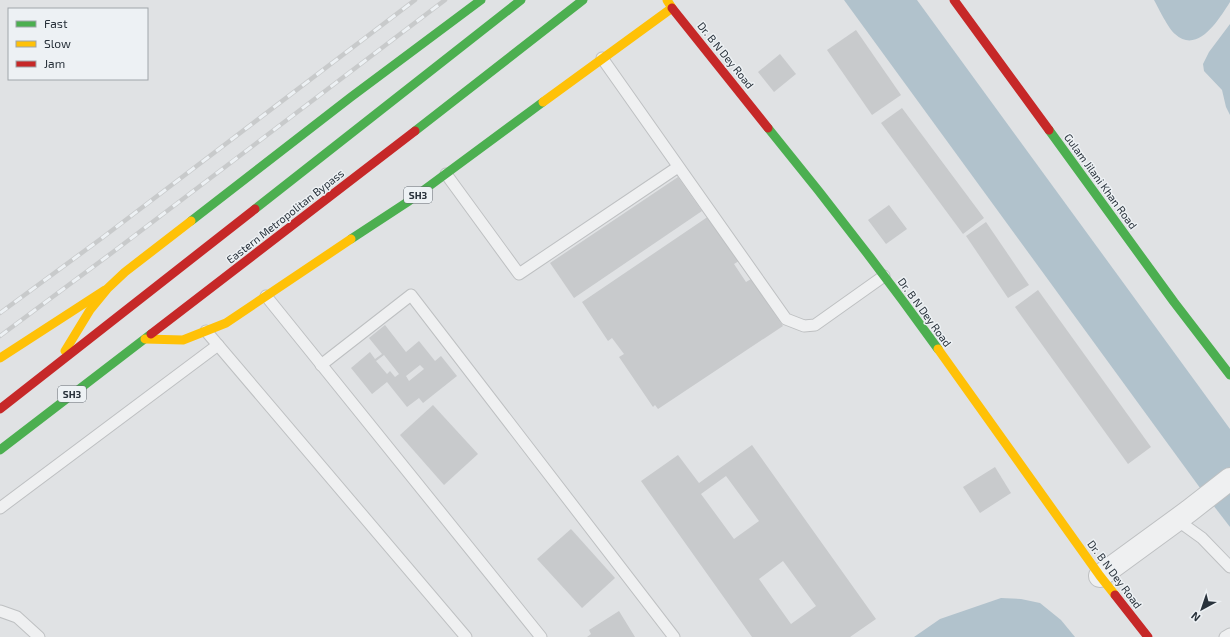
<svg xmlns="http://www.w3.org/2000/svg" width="1230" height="637" viewBox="0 0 1230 637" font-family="'Exo 2',sans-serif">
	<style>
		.water { fill: #b1c2cc }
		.building { fill: #c8cacc; fill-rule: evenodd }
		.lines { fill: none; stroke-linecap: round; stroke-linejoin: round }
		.lane-casing { stroke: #bec0c2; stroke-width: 13 }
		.street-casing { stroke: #bec0c2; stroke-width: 24 }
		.lane { stroke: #eff0f1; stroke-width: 11 }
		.street { stroke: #eff0f1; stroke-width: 22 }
		.fast { stroke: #4caf50; stroke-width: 9 }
		.slow { stroke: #ffc107; stroke-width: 9 }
		.jam { stroke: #c62828; stroke-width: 9 }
		.rail-casing { stroke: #c8cacb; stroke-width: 4.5 }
		.rail { stroke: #edf1f4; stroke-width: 3; stroke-dasharray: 9; stroke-linecap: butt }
		.labels { text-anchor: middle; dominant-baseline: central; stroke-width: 3; stroke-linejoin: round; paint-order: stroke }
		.shield { fill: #edf1f4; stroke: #646b72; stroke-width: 1 }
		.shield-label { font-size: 10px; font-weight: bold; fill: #29323b }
		.street-label { font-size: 11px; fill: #29323b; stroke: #edf1f4 }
	</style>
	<rect width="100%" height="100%" fill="#e0e2e4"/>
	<g class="water">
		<path d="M 844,0 L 917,0 L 1230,429 L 1230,527 L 1203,492 Z"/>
		<path d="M 1154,0 L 1230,0 L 1230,2 C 1219,19 1198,55 1175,34 C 1168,28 1159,9 1154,0 Z"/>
		<path d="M 1230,24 L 1230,115 L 1226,107 L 1222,90 L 1204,71 L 1203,64 L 1209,52 Z"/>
		<path d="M 1001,598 L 1021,599 L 1040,603 L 1061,620 L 1075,637 L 914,637 L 940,619 Z"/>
	</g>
	<g class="building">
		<path d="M 856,30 L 901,95 L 872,115 L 827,50 Z"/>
		<path d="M 780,54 L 796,74 L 774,92 L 758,72 Z"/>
		<path d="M 902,108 L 984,218 L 963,234 L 881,123 Z"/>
		<path d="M 678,177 L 702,211 L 574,298 L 550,263 Z"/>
		<path d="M 889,205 L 907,229 L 886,244 L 868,220 Z"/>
		<path d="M 709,216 L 739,261 L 734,264 L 746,282 L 751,279 L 783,326 L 658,409 L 655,405 L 653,407 L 619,357 L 624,354 L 612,338 L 608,341 L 582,302 Z"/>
		<path d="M 986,222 L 1029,285 L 1008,298 L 966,236 Z"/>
		<path d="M 1038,290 L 1151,447 L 1128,464 L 1015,307 Z"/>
		<path d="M 385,325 L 406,352 L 419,341 L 435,361 L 441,356 L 457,376 L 423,403 L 419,398 L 407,407 L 387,382 L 372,394 L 351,368 L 370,352 L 375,359 L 382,354 L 369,338 ZM 384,355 L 399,374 L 395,377 L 390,371 L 387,374 L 376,361 ZM 420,365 L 424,369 L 409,381 L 406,376 Z"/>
		<path d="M 433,405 L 478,454 L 444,485 L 400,435 Z"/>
		<path d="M 752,445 L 876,619 L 850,637 L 752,637 L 641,481 L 678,455 L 699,483 ZM 726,476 L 759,521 L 734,539 L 701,494 ZM 783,561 L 816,606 L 791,624 L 759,579 Z"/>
		<path d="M 995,467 L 1011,493 L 980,513 L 963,487 Z"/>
		<path d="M 571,529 L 615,578 L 582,608 L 537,559 Z"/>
		<path d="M 619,611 L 635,637 L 587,637 L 591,634 L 589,630 Z"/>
	</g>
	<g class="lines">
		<defs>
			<g id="lane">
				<path d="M 602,58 L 786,319 L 804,326 L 815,325 L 884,276"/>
				<path d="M 446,174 L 519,274 L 678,167"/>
				<path d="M 266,296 L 541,637"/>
				<path d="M 206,331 L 466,637"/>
				<path d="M 321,365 L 411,295 L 674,637"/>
				<path d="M 0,508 L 218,345"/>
				<path d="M 1177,520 L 1202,538 L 1230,567"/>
				<path d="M 0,611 L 17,617 L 39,637"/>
				<path d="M 1225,637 L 1230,634"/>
			</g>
			<path id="street" d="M 1100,576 L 1189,511 L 1230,479"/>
		</defs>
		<use href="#lane" class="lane-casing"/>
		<use href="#street" class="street-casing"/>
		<use href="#lane" class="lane"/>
		<use href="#street" class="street"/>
		<g class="fast">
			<path d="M 768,128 C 827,200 884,274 938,349"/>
			<path d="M 1049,130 L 1174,302 L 1230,375"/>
			<path d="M 415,131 L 583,0"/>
			<path d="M 255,209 L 521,0"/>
			<path d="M 191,221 L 351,97 L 481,0"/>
			<path d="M 351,239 L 409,201 L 543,102"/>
			<path d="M 0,450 L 151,334"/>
		</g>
		<g class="slow">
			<path d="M 543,102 L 672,8 L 667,0"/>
			<path d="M 145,339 L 183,340 L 226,323 L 351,239"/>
			<path d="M 938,349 L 1100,576 L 1115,595"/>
			<path d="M 65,351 L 90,310 L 108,288 L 125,272 L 191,221"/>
			<path d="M 0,358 L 105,290"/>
		</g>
		<g class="jam">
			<path d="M 954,0 L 1049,130"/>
			<path d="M 672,8 L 768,128"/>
			<path d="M 151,334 L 415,131"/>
			<path d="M 0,409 L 255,209"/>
			<path d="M 1115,595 L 1148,637"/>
		</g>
		<defs>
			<g id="rail">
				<path d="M 0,313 L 102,238 L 415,0"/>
				<path d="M 0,336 L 113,252 L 445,0"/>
			</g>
		</defs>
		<use href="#rail" class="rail-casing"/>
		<use href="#rail" class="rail"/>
	</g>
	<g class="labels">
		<g class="shield">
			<rect x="404" y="187" width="28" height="16" rx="3"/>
			<rect x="58" y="386" width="28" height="16" rx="3"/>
		</g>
		<g class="shield-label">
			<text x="418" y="195">SH3</text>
			<text x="72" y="394">SH3</text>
		</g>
		<g class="street-label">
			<text transform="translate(726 55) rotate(51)">Dr. B N Dey Road</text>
			<text transform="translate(1101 181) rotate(54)">Gulam Jilani Khan Road</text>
			<text transform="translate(285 216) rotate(-38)">Eastern Metropolitan Bypass</text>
			<text transform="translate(925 312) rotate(54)">Dr. B N Dey Road</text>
			<text transform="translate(1115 574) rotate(53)">Dr. B N Dey Road</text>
		</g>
	</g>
	<rect x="8" y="8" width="140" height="72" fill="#edf1f4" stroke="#9fa5aa"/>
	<rect x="16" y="21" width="20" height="6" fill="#4caf50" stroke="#9fa5aa"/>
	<text x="44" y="28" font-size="12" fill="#29323b">Fast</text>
	<rect x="16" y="41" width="20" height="6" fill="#ffc107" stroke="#9fa5aa"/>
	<text x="44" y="48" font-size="12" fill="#29323b">Slow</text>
	<rect x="16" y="61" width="20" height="6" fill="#c62828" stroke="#9fa5aa"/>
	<text x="44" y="68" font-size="12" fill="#29323b">Jam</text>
	<g transform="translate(1202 609) rotate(220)" stroke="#edf1f4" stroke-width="3" paint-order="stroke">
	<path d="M0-3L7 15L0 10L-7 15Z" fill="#29323b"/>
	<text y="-6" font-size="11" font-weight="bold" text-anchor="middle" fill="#29323b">N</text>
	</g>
</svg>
